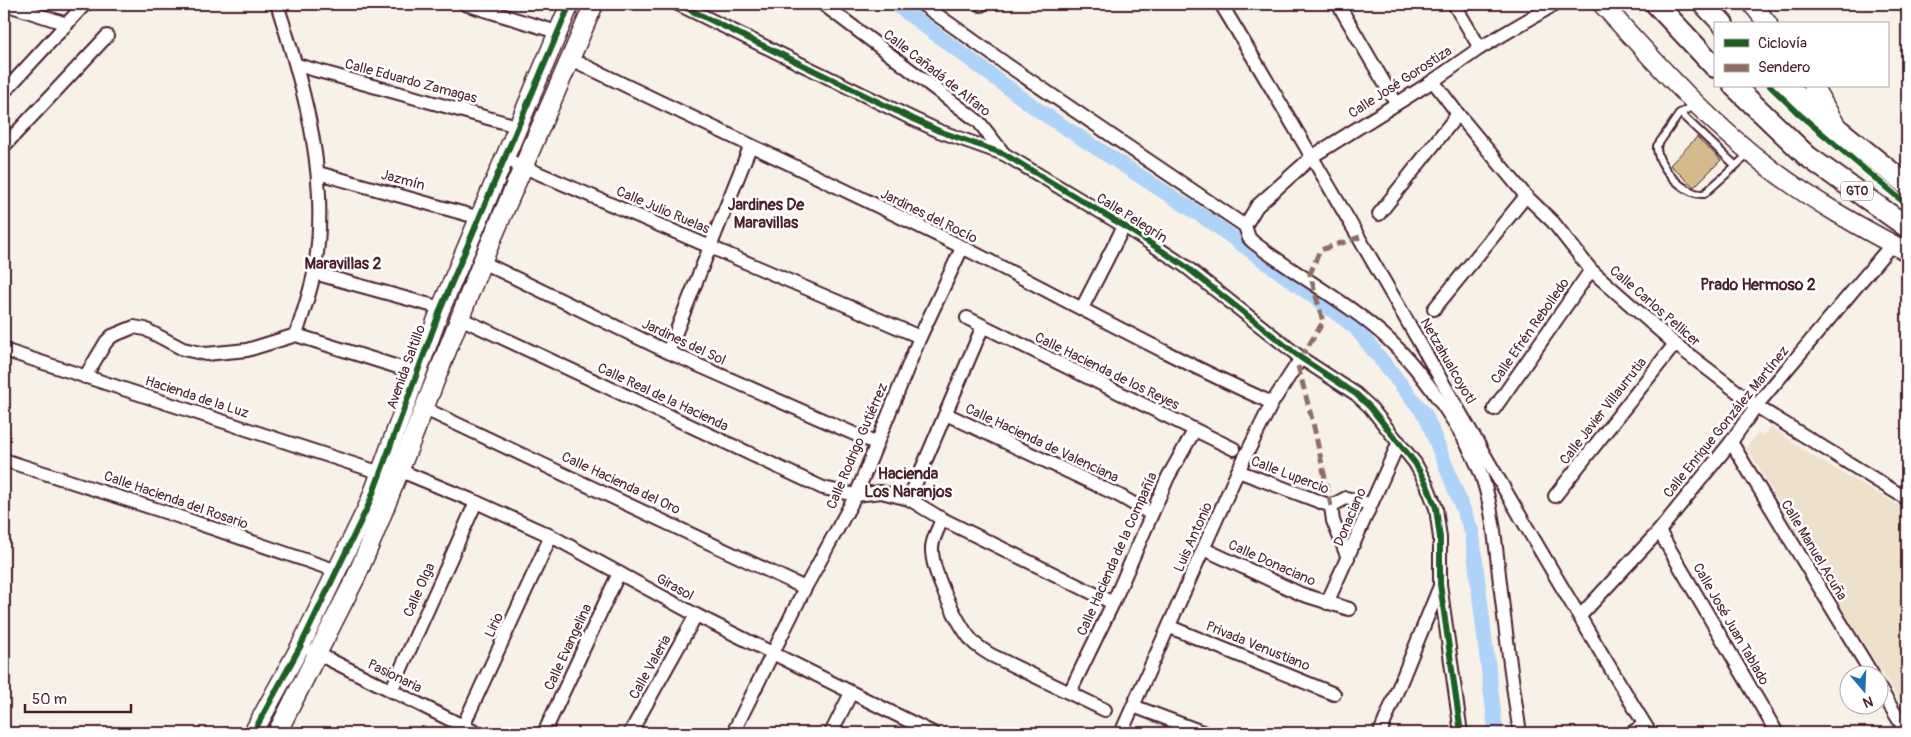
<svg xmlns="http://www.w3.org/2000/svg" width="1911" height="737" viewBox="0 0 1911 737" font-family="Pangolin,sans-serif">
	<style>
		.built { fill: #ede1cc }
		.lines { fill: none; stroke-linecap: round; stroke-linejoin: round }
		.canal { stroke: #afd3f8; stroke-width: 15 }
		.building { fill: #d5bb8b; stroke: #4a1f2b }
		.lane-casing { stroke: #4a1f2b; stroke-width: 10 }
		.street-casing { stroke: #4a1f2b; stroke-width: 16 }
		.secondary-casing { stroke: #4a1f2b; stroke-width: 21 }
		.primary-casing { stroke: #4a1f2b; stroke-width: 24 }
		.lane { stroke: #fff; stroke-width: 6 }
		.street { stroke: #fff; stroke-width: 12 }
		.secondary { stroke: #fff; stroke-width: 18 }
		.primary { stroke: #fff; stroke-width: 20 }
		.quiet { stroke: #8d6e63; stroke-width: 5; stroke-dasharray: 10 5; stroke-linecap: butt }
		.cycleway-casing { stroke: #fff; stroke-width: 9 }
		.cycleway { stroke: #1b5e20; stroke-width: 6 }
		.labels { text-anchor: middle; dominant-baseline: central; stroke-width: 5; stroke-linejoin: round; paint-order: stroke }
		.shield { fill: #fff; stroke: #80626b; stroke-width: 1 }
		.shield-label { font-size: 12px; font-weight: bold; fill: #4a1f2b }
		.street-label { font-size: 14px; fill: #4a1f2b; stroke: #fff }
		.quarter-label { font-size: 16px; font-weight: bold; fill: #4a1f2b; stroke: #fff }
	</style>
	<rect width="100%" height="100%" fill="#f7f1e8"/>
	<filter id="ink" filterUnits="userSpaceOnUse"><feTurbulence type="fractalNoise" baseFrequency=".02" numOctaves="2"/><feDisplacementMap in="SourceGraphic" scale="10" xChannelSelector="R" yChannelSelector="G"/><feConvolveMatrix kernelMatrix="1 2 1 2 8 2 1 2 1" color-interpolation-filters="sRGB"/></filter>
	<g filter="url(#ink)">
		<path class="built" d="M 1771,427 L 1811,455 L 1907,510 L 1907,713 L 1799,539 L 1750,452 L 1745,449 L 1758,433 L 1763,436 Z"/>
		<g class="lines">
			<path class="canal" d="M 895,4 L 1041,112 L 1214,224 L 1355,327 L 1426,416 L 1472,532 L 1496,733"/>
		</g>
		<path class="building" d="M 1697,137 L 1721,160 L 1694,187 L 1670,165 Z"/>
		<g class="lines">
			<defs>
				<g id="lane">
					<path d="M 1695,106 L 1680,113 L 1657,146 C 1656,166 1685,196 1704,194 L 1750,153"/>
					<path d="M 1680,113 L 1735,165"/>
				</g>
				<g id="street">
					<path d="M 5,4 L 67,24"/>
					<path d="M 277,4 C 305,90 331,181 314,273 C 310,294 302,315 296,335"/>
					<path d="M 465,4 L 557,32"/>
					<path d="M 678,4 L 909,117 L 939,131 L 1004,154 L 1124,226 L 1185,266 L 1301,358 L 1356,394 L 1370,407 L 1415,463 L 1427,485 L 1436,508 L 1440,538 L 1440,584 L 1461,733"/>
					<path d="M 823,4 L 979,122 L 1004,154"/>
					<path d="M 922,4 L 1006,64 L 1245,226"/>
					<path d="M 1221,4 C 1367,245 1502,493 1650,733"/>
					<path d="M 1338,4 L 1396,103"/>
					<path d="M 1454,4 L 1480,48"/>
					<path d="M 981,5 L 982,4"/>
					<path d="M 571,59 C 702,123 834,184 964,248 C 1067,300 1167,356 1272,403"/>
					<path d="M 297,65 L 517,126"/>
					<path d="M 1433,81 L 1458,114 L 1526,196 L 1553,222 L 1591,270 L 1675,344 L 1756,406 L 1907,499"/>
					<path d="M 4,92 L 85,4"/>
					<path d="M 4,146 L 107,36"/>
					<path d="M 503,158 L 920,337"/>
					<path d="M 318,173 L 480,218"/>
					<path d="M 1379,214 L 1458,114"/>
					<path d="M 482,262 L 668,352 L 875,443"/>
					<path d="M 314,273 L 441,308"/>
					<path d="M 1082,308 L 1124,226"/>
					<path d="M 1434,309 L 1526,196"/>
					<path d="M 460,318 L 823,488 L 856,495 L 881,492 L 909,499 L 942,519 L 1113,603"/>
					<path d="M 967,318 L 1234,449"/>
					<path d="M 4,350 L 381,473"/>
					<path d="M 668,352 L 750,147"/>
					<path d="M 85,377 L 106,342 L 112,336 L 134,327 L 145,329 L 183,349 L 206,354 L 247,350 L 296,335 L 417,373"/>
					<path d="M 423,408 L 805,588"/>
					<path d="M 1494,409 L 1591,270"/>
					<path d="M 946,414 L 1120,496 L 1151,514"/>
					<path d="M 1731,442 L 1872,674"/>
					<path d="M 4,460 L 168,513 L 337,571"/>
					<path d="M 401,471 L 476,502 L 551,536 L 696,615 L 933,733"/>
					<path d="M 1238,471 L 1331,506"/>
					<path d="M 1555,496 L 1675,344"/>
					<path d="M 909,499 L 983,326"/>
					<path d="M 1331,506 L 1333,521 L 1348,558"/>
					<path d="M 1331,506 L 1346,498 L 1370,504"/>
					<path d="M 942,519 C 939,528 932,539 932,548 C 931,571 959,628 975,644 C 980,648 986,652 991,655 L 1105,710"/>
					<path d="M 1659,531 L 1777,733"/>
					<path d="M 1204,549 L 1301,594 L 1349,609"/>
					<path d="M 1327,603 L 1399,442"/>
					<path d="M 1580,616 L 1659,531 L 1731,442 L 1756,406 L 1892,244"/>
					<path d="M 1170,627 L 1334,694"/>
					<path d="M 312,651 L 477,733"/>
					<path d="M 1878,686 L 1907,733"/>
					<path d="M 391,691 L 476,502"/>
					<path d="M 1070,692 L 1113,603 L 1168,477 L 1194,431"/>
					<path d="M 1133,706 L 1205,733"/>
					<path d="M 463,726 L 551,536"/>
					<path d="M 544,733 L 619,573"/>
					<path d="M 630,733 L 696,615"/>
					<path d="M 733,733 L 805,588 L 856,495 L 920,337 L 962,248"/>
					<path d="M 831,733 L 851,693"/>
					<path d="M 1121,733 L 1238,471 L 1272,403 L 1301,358"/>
					<path d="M 1380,733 L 1440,586"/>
					<path d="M 1520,733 C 1512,683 1506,634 1500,583 C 1496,550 1494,515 1484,483 C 1471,440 1421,369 1388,339 C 1348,302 1297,276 1253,242 L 1249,238 L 1245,226 L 1257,206 L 1313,156 L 1433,81 L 1480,48 L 1555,4"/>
					<path d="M 1631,733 L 1644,725"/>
				</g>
				<g id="secondary">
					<path d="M 1602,4 C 1655,62 1707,121 1771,169 C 1813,201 1860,227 1907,252"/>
					<path d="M 1752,4 L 1768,24"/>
					<path d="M 1813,86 L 1836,125"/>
					<path d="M 253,733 L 301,645 L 369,504 L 441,308 L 570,4"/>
					<path d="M 277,733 L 356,577 L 374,535 L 482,262 L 594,4"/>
				</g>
				<g id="primary">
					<path d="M 1656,4 L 1715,67"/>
					<path d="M 1704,4 L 1723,24"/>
					<path d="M 1734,86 L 1807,156 L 1907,227"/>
					<path d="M 1785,86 L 1907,185"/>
				</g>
			</defs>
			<use href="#lane" class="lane-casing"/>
			<use href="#street" class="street-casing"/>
			<use href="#secondary" class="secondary-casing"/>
			<use href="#primary" class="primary-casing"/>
			<use href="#lane" class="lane"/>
			<use href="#street" class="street"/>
			<use href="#secondary" class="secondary"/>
			<use href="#primary" class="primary"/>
			<g class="quiet">
				<path d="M 1301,358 L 1323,322 L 1310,274 L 1320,250 L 1360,237"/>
				<path d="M 1298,366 L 1314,427 L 1331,506"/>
			</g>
			<defs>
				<g id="cycleway">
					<path d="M 678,4 L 909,117 L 939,131 L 1004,154 L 1124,226 L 1185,266 L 1301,358 L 1356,394 L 1370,407 L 1415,463 L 1427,485 L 1436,508 L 1440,538 L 1440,584 L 1461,733"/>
					<path d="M 1770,86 L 1799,114 L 1907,205"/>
					<path d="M 253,733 L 301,645 L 369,504 L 441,308 L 570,4"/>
				</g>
			</defs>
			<use href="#cycleway" class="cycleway-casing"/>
			<use href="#cycleway" class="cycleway"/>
		</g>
	</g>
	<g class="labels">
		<rect class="shield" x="1841" y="181.5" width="32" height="19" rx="4"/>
		<g class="shield-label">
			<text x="1857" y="191">GTO</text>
		</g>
		<g class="street-label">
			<text transform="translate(937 73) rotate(38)">Calle Cañadá de Alfaro</text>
			<text transform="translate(411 81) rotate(15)">Calle Eduardo Zamagas</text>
			<text transform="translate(1400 82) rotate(-33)">Calle José Gorostiza</text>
			<text transform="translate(403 180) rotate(15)">Jazmín</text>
			<text transform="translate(663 210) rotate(23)">Calle Julio Ruelas</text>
			<text transform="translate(929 216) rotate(26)">Jardines del Rocío</text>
			<text transform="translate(1132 218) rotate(32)">Calle Pelegrín</text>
			<text transform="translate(1655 306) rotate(41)">Calle Carlos Pellicer</text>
			<text transform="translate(1530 331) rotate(-55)">Calle Efrén Rebolledo</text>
			<text transform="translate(684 342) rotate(25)">Jardines del Sol</text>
			<text transform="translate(1448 361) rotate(60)">Netzahualcoyotl</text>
			<text transform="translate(406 367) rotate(-70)">Avenida Saltillo</text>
			<text transform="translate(1107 371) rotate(26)">Calle Hacienda de los Reyes</text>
			<text transform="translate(197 397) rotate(18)">Hacienda de la Luz</text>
			<text transform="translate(663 397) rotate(25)">Calle Real de la Hacienda</text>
			<text transform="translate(1603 411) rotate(-52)">Calle Javier Villaurrutia</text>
			<text transform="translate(1726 422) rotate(-51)">Calle Enrique González Martínez</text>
			<text transform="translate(1042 443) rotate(25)">Calle Hacienda de Valenciana</text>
			<text transform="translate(857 446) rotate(-67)">Calle Rodrigo Gutiérrez</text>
			<text transform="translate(1290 475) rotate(21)">Calle Lupercio</text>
			<text transform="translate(621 483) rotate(25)">Calle Hacienda del Oro</text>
			<text transform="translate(176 500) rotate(19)">Calle Hacienda del Rosario</text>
			<text transform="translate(1350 517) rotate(-67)">Donaciano</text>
			<text transform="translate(1193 537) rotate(-66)">Luis Antonio</text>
			<text transform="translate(1814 550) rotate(59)">Calle Manuel Acuña</text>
			<text transform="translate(1117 554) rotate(-66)">Calle Hacienda de la Compañía</text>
			<text transform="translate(1272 563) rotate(24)">Calle Donaciano</text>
			<text transform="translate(675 587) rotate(29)">Girasol</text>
			<text transform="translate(419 590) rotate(-66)">Calle Olga</text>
			<text transform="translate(1731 624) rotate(60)">Calle José Juan Tablado</text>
			<text transform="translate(494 625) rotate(-65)">Lirio</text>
			<text transform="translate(1258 646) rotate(22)">Privada Venustiano</text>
			<text transform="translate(568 647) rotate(-65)">Calle Evangelina</text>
			<text transform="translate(650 667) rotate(-61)">Calle Valeria</text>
			<text transform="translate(395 676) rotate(26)">Pasionaria</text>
		</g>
		<g class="quarter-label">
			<text x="766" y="205">Jardines De<tspan x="766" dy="18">Maravillas</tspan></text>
			<text x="343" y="264">Maravillas 2</text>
			<text x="1758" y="285">Prado Hermoso 2</text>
			<text x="908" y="474">Hacienda<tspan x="908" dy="18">Los Naranjos</tspan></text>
		</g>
	</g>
	<rect width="1911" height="737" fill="none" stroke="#fff" stroke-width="20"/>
	<rect x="10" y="10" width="1891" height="717" fill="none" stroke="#4a1f2b" stroke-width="2" filter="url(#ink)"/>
	<rect x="1714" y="22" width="175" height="65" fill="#ffffff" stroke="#b7a5aa"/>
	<rect x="1724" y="39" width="25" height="8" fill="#1b5e20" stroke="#b7a5aa"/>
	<text x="1758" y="48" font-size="15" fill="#4a1f2b">Ciclovía</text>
	<rect x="1724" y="64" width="25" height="8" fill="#8d6e63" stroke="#b7a5aa"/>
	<text x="1758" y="72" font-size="15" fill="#4a1f2b">Sendero</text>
	<g transform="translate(1864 690) rotate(161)"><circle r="24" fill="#ffffff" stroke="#b7a5aa"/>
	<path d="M0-4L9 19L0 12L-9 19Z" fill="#1f6fb2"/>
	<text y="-8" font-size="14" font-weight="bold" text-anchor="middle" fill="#4a1f2b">N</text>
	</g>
	<path d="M25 704v8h106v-8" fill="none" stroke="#4a1f2b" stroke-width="2.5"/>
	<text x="32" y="704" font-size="15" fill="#4a1f2b" stroke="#ffffff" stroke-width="4" paint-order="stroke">50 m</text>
</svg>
